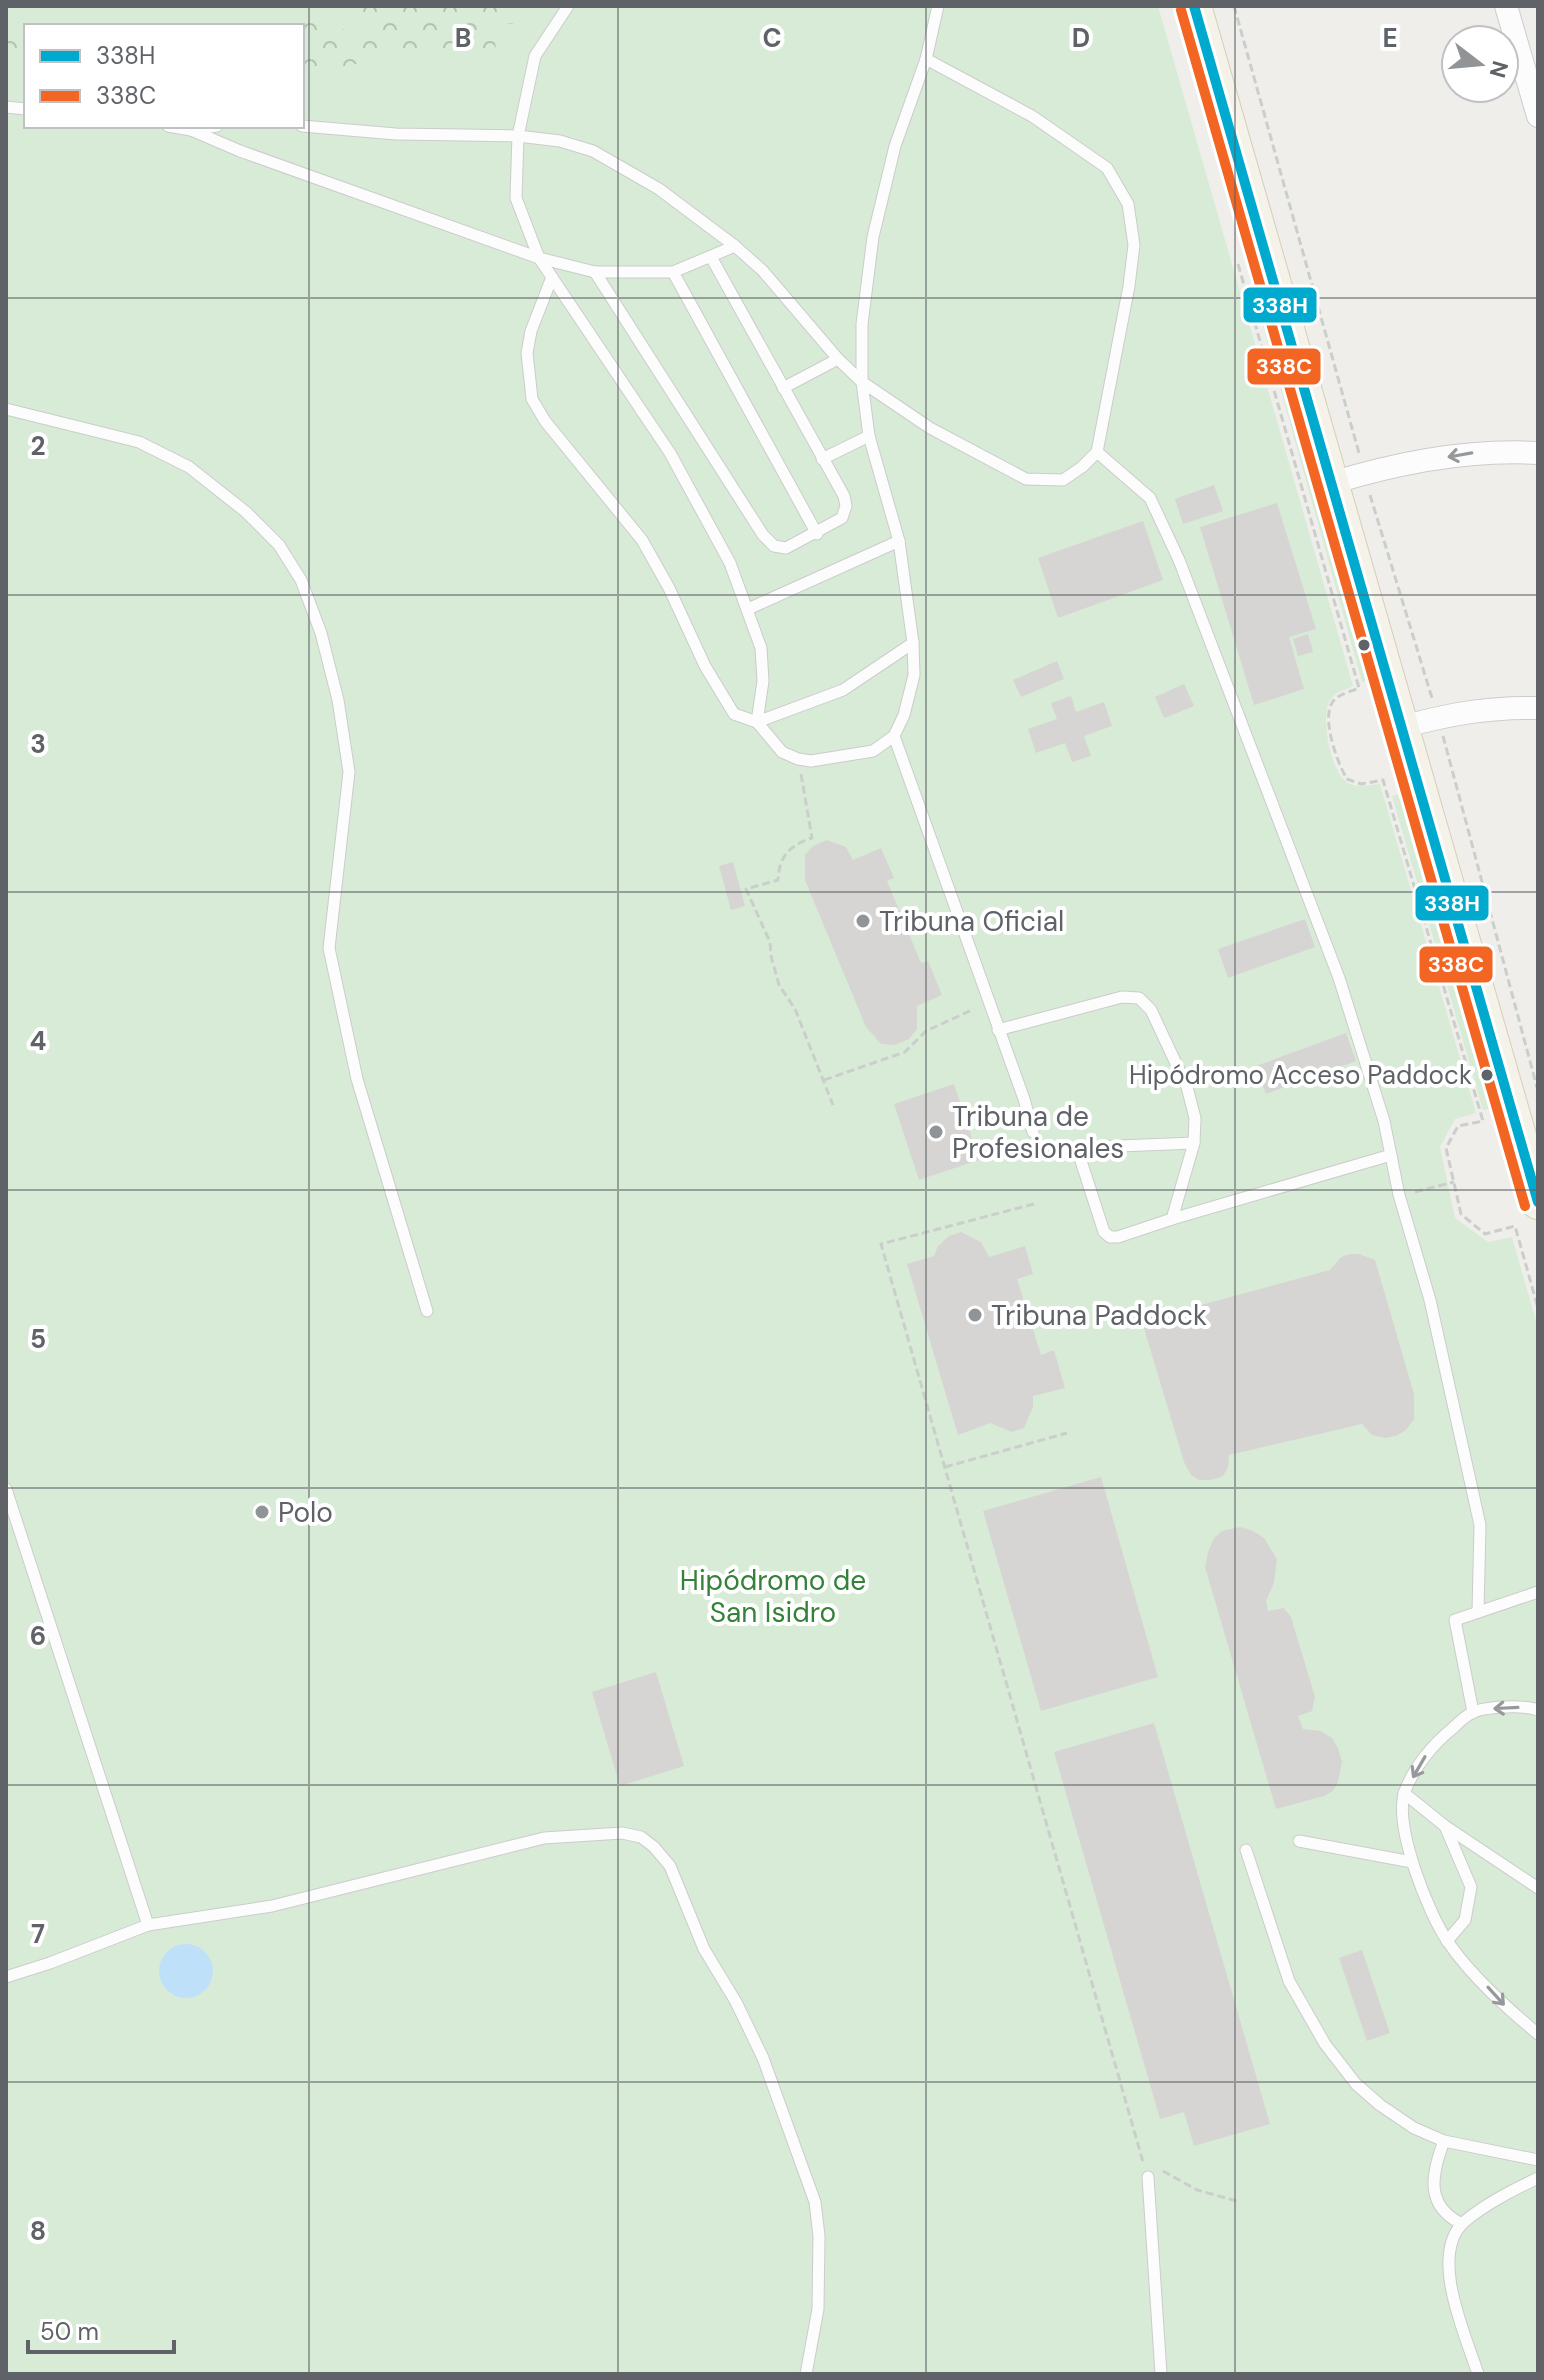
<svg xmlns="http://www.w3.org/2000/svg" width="1544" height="2380" viewBox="0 0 1544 2380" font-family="'DM Sans',sans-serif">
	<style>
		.green { fill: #d8ebd6; fill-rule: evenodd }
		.forest { fill: url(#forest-crowns) }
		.water { fill: #bfe0f9 }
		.building { fill: #d6d5d3 }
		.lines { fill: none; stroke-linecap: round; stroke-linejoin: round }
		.service-casing { stroke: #cbcccc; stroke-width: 13 }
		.minor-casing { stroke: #cbcccc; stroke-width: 24 }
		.primary-casing { stroke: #d7ceb8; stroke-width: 36 }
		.path { stroke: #cacfcc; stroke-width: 3; stroke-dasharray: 8 4; stroke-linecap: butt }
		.service { stroke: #fdfcfc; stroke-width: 11 }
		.minor { stroke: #fdfcfc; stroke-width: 22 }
		.primary { stroke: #f4f2e9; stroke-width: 34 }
		.bus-1-casing { stroke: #fff; stroke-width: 16 }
		.bus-2-casing { stroke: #fff; stroke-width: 16 }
		.bus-1 { stroke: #00a9ce; stroke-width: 10 }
		.bus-2 { stroke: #f26522; stroke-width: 10 }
		.oneway { stroke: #96999c }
		.grid { fill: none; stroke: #5f6368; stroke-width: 2; stroke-opacity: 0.55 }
		.bus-dot { fill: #5f6368; stroke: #fff; stroke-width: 3 }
		.poi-dot { fill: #919496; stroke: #fff; stroke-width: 3 }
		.labels { text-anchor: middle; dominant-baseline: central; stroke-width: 8; stroke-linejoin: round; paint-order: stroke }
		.bus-label { font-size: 26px; fill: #5f6368; stroke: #fff; text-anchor: end }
		.poi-label { font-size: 28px; fill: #5f6368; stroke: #fff; text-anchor: start }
		.park-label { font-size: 28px; fill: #348238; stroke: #fff }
		.grid-label { font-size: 26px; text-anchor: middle; font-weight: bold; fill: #5f6368; stroke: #fff; stroke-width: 8; stroke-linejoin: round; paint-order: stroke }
		.line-badge { stroke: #fff; stroke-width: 3 }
		.badge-label { font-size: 22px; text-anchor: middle; font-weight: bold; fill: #fff }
	</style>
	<defs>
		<pattern id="forest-crowns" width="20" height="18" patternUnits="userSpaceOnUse" patternTransform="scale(2)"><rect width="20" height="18" fill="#d8ebd6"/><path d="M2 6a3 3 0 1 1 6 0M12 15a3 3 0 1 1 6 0" fill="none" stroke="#b2c2b1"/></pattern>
	</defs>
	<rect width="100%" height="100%" fill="#efeeea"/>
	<g class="green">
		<path d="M 6,6 L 1158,6 L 1353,686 C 1345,690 1336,692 1331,699 C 1319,714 1331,774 1348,783 C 1357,788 1370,785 1380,784 L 1476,1113 L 1455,1119 L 1440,1147 L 1455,1218 L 1488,1242 L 1512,1237 L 1538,1328 L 1538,2374 L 6,2374 ZM 26,26 L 302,26 L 302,126 L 26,126 Z"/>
		<path d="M 1174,6 L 1181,6 L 1368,681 L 1362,682 Z"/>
		<path d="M 1402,793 L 1493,1108 L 1483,1110 L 1392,796 Z"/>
	</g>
	<g class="forest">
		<path d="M 361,6 L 522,6 L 514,24 L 496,22 L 492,27 C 491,43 504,45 486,58 L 472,58 L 460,49 C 451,53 450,53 440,53 C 425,52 425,61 410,46 C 400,51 389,52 379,56 C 352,66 326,71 302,89 L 302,26 L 269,26 L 302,12 L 334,15 L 344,30 L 354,38 L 362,30 L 360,24 Z"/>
		<path d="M 16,16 L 33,18 L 43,26 L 26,26 L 26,73 L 6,72 L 6,18 Z"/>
	</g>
	<circle class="water" cx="186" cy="1971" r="27"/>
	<g class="building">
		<path d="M 1214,485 L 1223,511 L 1183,524 L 1175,499 Z"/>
		<path d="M 1277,503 L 1316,629 L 1289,637 L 1304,689 L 1254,705 L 1200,527 Z"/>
		<path d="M 1143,521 L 1163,580 L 1058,618 L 1038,558 Z"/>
		<path d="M 1308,634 L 1313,652 L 1298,656 L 1293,639 Z"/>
		<path d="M 1057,661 L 1064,679 L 1021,697 L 1013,680 Z"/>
		<path d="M 1184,684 L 1194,706 L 1164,718 L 1155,697 Z"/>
		<path d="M 1071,696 L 1076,712 L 1104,702 L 1112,726 L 1084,736 L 1091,756 L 1072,762 L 1065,743 L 1036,753 L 1028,729 L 1057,719 L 1051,703 Z"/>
		<path d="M 827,840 L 846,847 L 853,860 L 881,848 L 894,878 L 887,881 L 921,963 L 928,961 L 942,995 L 917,1006 L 917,1029 L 909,1039 L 894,1045 L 881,1044 L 866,1027 L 805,880 L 805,855 L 813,846 Z"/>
		<path d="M 733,862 L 745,906 L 731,910 L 719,866 Z"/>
		<path d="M 1305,919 L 1315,947 L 1228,978 L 1218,949 Z"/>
		<path d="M 1346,1033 L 1356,1061 L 1266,1094 L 1256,1066 Z"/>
		<path d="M 954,1084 L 979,1160 L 919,1180 L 894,1104 Z"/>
		<path d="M 961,1232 L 981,1242 L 989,1257 L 1025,1246 L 1033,1274 L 1017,1279 L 1041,1355 L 1054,1350 L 1065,1388 L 1033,1396 L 1033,1407 L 1024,1428 L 1012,1432 L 990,1423 L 958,1435 L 907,1264 L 934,1256 L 938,1246 L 949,1236 Z"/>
		<path d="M 1350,1254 L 1359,1254 L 1375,1260 L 1414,1394 L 1414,1419 L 1406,1430 L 1396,1436 L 1385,1438 L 1372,1435 L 1362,1424 L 1229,1455 L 1228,1467 L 1223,1476 L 1211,1480 L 1199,1480 L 1191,1475 L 1184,1462 L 1143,1325 L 1144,1319 L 1151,1311 L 1162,1306 L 1179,1311 L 1330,1270 L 1341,1257 Z"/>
		<path d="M 1101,1477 L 1158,1677 L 1041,1711 L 983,1511 Z"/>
		<path d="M 1240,1527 L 1251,1530 L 1264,1538 L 1277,1559 L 1274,1583 L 1266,1601 L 1268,1611 L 1284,1608 L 1291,1617 L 1315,1697 L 1312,1711 L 1298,1716 L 1303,1729 L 1321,1731 L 1332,1738 L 1338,1748 L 1342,1762 L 1338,1782 L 1333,1791 L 1324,1796 L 1276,1809 L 1205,1567 L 1208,1552 L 1214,1538 L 1222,1531 Z"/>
		<path d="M 656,1672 L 684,1766 L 620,1786 L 592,1692 Z"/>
		<path d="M 1154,1723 L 1270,2124 L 1194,2146 L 1184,2112 L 1160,2119 L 1054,1752 Z"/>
		<path d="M 1362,1950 L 1390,2033 L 1367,2041 L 1339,1958 Z"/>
	</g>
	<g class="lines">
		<defs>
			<g id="service">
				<path d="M 568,6 L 535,56 L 518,136 L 516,198 L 539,258 L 595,272 L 673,272 L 735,246"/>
				<path d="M 6,107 L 26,109"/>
				<path d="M 168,126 L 191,130 L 240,151 L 539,258 L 670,453 L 730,563 L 761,648 L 763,681 L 757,722 L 782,752 L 798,759 L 811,761 L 873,751 L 894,736 L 904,715 L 914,675 L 913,643 L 899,541 L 869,436 L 862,382 L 862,324 L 873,237 L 895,146 L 926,59 L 938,6"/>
				<path d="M 302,126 L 396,134 L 518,136 L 560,141 L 593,151 L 659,189 L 735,246 L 763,271 L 838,359 L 862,382 L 930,428 L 1026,479 L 1063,480 L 1082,467 L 1097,452 L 1129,286 L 1134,245 L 1128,204 L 1107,168 L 1032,116 L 926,59"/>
				<path d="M 191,130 L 217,126"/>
				<path d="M 595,272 L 763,535 L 774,546 L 786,548 L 842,518 L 846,506 L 844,496 L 711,257"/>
				<path d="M 673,272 L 817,534"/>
				<path d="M 552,277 L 531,331 L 527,353 L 532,399 L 545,421 L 642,540 L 669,588 L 705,666 L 734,714 L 757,722 L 843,690 L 913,643"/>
				<path d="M 783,388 L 838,359"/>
				<path d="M 6,409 L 139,442 L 189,467 L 246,512 L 279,545 L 301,580 L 321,633 L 338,700 L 349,772 L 329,948 L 357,1079 L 427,1311"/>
				<path d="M 1097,452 L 1150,498 L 1179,560 L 1339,978 L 1384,1121 L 1399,1195 L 1430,1300 L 1480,1525 L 1478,1612"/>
				<path d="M 822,459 L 869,436"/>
				<path d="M 748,609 L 899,541"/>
				<path d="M 894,736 L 1024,1099 L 1033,1132"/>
				<path d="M 998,1030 L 1122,997 L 1139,998 L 1151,1010 L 1187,1087 L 1195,1118 L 1194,1143 L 1172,1219"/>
				<path d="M 1194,1143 L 1093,1147 L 1085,1152 L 1081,1161 L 1104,1232 L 1110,1237 L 1118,1237 L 1172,1219 L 1391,1155"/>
				<path d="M 6,1489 L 148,1925"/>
				<path d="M 1538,1710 C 1525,1705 1484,1706 1472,1713 C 1465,1716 1458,1723 1453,1728 C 1433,1744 1414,1767 1405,1791 C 1393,1825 1428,1913 1448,1942 C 1471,1976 1507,2008 1538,2034"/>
				<path d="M 1473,1712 L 1455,1620 L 1538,1592"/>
				<path d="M 1404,1793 L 1445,1826 L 1538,1888"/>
				<path d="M 1445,1826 L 1471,1887 L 1465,1920 L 1447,1941"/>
				<path d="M 1299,1841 L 1412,1862"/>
				<path d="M 1246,1850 L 1289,1981 L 1325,2044 L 1356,2084 L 1380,2105 L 1414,2128 L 1444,2141 L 1538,2160"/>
				<path d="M 6,1977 L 50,1963 L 148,1925 L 272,1906 L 544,1838 L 622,1833 L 641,1837 L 654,1847 L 670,1866 L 704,1949 L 736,2002 L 763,2058 L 815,2202 L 819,2236 L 818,2309 L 806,2374"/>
				<path d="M 1444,2141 C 1431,2175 1425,2206 1462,2224"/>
				<path d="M 1148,2177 L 1161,2374"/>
				<path d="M 1478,2374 C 1466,2336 1428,2255 1464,2222 C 1485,2204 1513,2190 1538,2178"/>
			</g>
			<g id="minor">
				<path d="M 1506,6 L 1538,116"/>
				<path d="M 1332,483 C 1397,463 1469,449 1538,453"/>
				<path d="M 1402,727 C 1450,714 1488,707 1538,708"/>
			</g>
			<path id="primary" d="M 1194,6 L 1538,1202"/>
		</defs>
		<use href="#service" class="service-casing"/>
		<use href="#minor" class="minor-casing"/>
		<use href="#primary" class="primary-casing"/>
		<g class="path">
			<path d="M 1234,6 L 1359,453"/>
			<path d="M 1238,264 L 1359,688 C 1352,691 1340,694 1335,699 C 1319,713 1337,763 1347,779 L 1361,784 L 1383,780 L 1483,1121 L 1458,1126 L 1446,1148 L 1461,1214 L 1485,1234 L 1515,1226 L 1538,1308"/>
			<path d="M 1370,495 L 1432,698"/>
			<path d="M 1443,736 L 1538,1091"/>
			<path d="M 801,774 L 812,838 C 790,845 779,856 778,880 L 746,889 L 770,942 L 771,956 L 779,985 L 795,1009 L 833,1105"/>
			<path d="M 824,1080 L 905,1052 L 926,1031 L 974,1009"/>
			<path d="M 1415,1192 L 1454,1182"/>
			<path d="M 1034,1204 L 881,1244 L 1143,2162"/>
			<path d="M 945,1467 L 1067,1433"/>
			<path d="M 1163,2171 L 1197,2190 L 1237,2201"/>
		</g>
		<use href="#service" class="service"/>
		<use href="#minor" class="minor"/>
		<use href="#primary" class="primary"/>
		<defs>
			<path id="bus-1" d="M 1194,6 L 1538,1202"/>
			<path id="bus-2" d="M 1181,10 L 1525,1206"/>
		</defs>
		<use href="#bus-1" class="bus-1-casing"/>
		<use href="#bus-2" class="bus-2-casing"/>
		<use href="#bus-1" class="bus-1"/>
		<use href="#bus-2" class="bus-2"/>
	</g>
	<defs><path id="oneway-shaft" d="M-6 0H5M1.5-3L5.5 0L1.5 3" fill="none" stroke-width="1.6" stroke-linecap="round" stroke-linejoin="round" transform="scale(2)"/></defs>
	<g class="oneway">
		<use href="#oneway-shaft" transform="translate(1460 455) rotate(170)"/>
		<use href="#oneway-shaft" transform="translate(1506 1708) rotate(177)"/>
		<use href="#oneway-shaft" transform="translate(1419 1767) rotate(120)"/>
		<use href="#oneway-shaft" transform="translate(1496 1996) rotate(48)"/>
	</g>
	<path class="grid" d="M 309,6 L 309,2374M 618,6 L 618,2374M 926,6 L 926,2374M 1235,6 L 1235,2374M 6,298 L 1538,298M 6,595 L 1538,595M 6,892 L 1538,892M 6,1190 L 1538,1190M 6,1488 L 1538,1488M 6,1785 L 1538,1785M 6,2082 L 1538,2082"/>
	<g class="bus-dot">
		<circle cx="1364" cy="645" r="7"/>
		<circle cx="1487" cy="1075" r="7"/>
	</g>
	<g class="poi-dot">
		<circle cx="863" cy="921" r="8"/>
		<circle cx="936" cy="1132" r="8"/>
		<circle cx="975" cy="1315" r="8"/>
		<circle cx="262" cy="1512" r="8"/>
	</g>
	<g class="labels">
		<g class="bus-label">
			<text x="1472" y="1075">Hipódromo Acceso Paddock</text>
		</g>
		<g class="poi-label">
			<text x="879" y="921">Tribuna Oficial</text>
			<text x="952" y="1116">Tribuna de<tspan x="952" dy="32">Profesionales</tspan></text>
			<text x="991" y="1315">Tribuna Paddock</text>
			<text x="278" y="1512">Polo</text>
		</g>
		<g class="park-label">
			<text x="773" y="1580">Hipódromo de<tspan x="773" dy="32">San Isidro</tspan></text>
		</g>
	</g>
	<g class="grid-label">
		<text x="463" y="47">B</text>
		<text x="772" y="47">C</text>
		<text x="1081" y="47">D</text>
		<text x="1390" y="47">E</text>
		<text x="38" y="455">2</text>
		<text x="38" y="753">3</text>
		<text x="38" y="1050">4</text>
		<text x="38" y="1348">5</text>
		<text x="38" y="1645">6</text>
		<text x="38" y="1943">7</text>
		<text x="38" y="2240">8</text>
	</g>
	<g class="line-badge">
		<rect x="1242" y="286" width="76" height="38" rx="8" fill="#00a9ce"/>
		<rect x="1246" y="347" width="76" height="39" rx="8" fill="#f26522"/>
		<rect x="1414" y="884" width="76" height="38" rx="8" fill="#00a9ce"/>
		<rect x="1418" y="945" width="76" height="39" rx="8" fill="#f26522"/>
	</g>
	<g class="badge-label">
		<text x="1280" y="313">338H</text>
		<text x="1284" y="374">338C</text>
		<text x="1452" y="911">338H</text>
		<text x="1456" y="972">338C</text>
	</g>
	<rect width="1544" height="2380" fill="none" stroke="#5f6368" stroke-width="16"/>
	<rect x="24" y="24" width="280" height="104" fill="#ffffff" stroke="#bfc1c3" stroke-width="2"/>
	<rect x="40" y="50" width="40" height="12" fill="#00a9ce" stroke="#bfc1c3" stroke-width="2"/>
	<text x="96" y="64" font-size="24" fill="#5f6368">338H</text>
	<rect x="40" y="90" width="40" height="12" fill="#f26522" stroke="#bfc1c3" stroke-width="2"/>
	<text x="96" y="104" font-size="24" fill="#5f6368">338C</text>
	<g transform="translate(1480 64) rotate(106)"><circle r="38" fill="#ffffff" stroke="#bfc1c3" stroke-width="2"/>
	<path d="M0-6L14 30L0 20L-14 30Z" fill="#919496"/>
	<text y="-12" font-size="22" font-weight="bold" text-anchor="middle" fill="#5f6368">N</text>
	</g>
	<path d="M28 2340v12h146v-12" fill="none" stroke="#5f6368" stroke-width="4"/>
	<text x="40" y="2340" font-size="24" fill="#5f6368" stroke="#ffffff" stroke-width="6" paint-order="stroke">50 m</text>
</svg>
